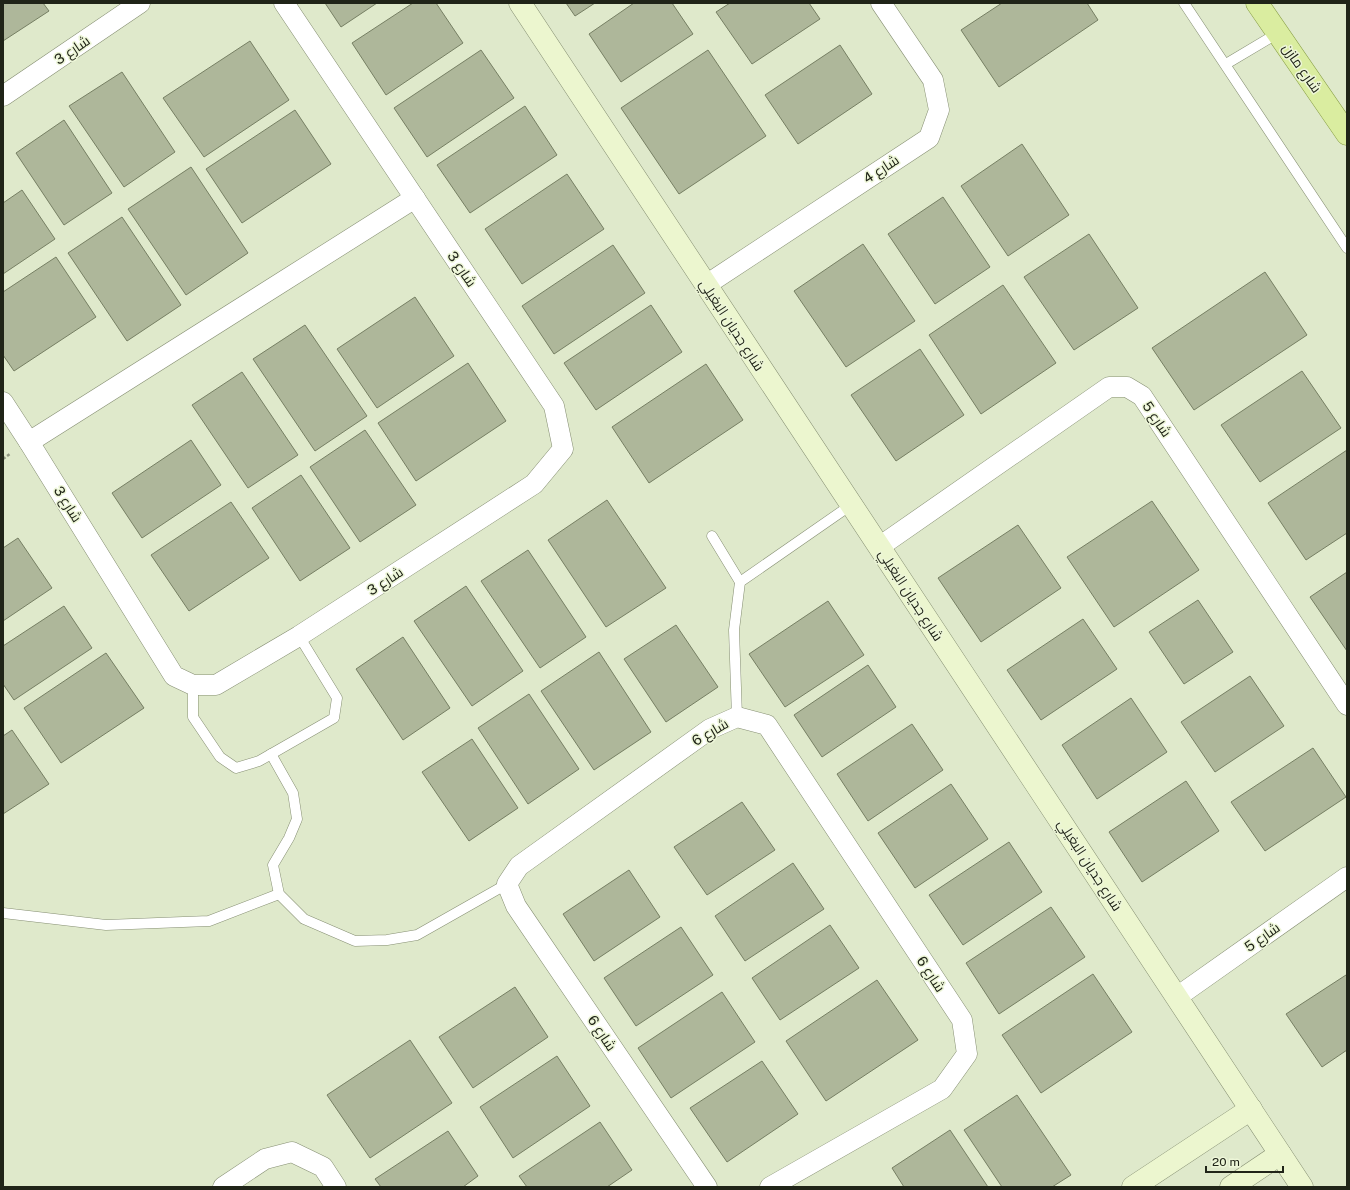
<svg xmlns="http://www.w3.org/2000/svg" width="1350" height="1190" viewBox="0 0 1350 1190" font-family="'Public Sans',Cairo,sans-serif">
	<style>
		.building { fill: #aeb79a; stroke: #767f63 }
		.lines { fill: none; stroke-linecap: round; stroke-linejoin: round }
		.lane-casing { stroke: #868f73; stroke-width: 11 }
		.street-casing { stroke: #868f73; stroke-width: 21 }
		.secondary-casing { stroke: #868f73; stroke-width: 23 }
		.primary-casing { stroke: #899f47; stroke-width: 23 }
		.path { stroke: #909781; stroke-width: 2.5; stroke-dasharray: 3 2; stroke-linecap: butt }
		.lane { stroke: #fff; stroke-width: 10 }
		.street { stroke: #fff; stroke-width: 20 }
		.secondary { stroke: #ecf6cf; stroke-width: 22 }
		.primary { stroke: #daeda0; stroke-width: 22 }
		.labels { text-anchor: middle; dominant-baseline: central; stroke-width: 3; stroke-linejoin: round; paint-order: stroke }
		.street-label { font-size: 14px; fill: #202418; stroke: #edf6d8 }
	</style>
	<rect width="100%" height="100%" fill="#dfe9cb"/>
	<g class="building">
		<path d="M 3,3 L 43,3 L 49,11 L 3,41 Z"/>
		<path d="M 325,3 L 377,3 L 341,27 Z"/>
		<path d="M 413,3 L 436,3 L 463,43 L 386,95 L 352,43 Z"/>
		<path d="M 566,3 L 595,3 L 575,16 Z"/>
		<path d="M 634,3 L 672,3 L 693,34 L 621,82 L 589,34 Z"/>
		<path d="M 730,3 L 809,3 L 820,19 L 752,64 L 716,12 Z"/>
		<path d="M 1002,3 L 1087,3 L 1098,20 L 999,87 L 961,30 Z"/>
		<path d="M 250,41 L 289,100 L 204,157 L 163,98 Z"/>
		<path d="M 840,45 L 872,94 L 798,144 L 765,95 Z"/>
		<path d="M 481,50 L 514,98 L 427,157 L 394,108 Z"/>
		<path d="M 708,50 L 766,136 L 679,194 L 621,108 Z"/>
		<path d="M 122,72 L 175,152 L 124,187 L 69,106 Z"/>
		<path d="M 525,106 L 557,155 L 470,213 L 437,165 Z"/>
		<path d="M 295,110 L 331,164 L 242,223 L 206,169 Z"/>
		<path d="M 64,120 L 112,193 L 64,225 L 16,153 Z"/>
		<path d="M 1022,144 L 1069,215 L 1008,256 L 961,186 Z"/>
		<path d="M 191,167 L 248,253 L 186,295 L 128,209 Z"/>
		<path d="M 567,174 L 604,229 L 522,284 L 485,229 Z"/>
		<path d="M 22,190 L 55,239 L 3,274 L 3,203 Z"/>
		<path d="M 943,197 L 990,267 L 935,304 L 888,234 Z"/>
		<path d="M 122,217 L 181,305 L 127,341 L 68,253 Z"/>
		<path d="M 1089,234 L 1138,308 L 1074,350 L 1024,277 Z"/>
		<path d="M 863,244 L 915,321 L 846,367 L 794,291 Z"/>
		<path d="M 613,245 L 645,293 L 554,354 L 522,306 Z"/>
		<path d="M 56,257 L 96,317 L 14,371 L 3,355 L 3,292 Z"/>
		<path d="M 1265,272 L 1307,335 L 1194,410 L 1152,348 Z"/>
		<path d="M 1003,285 L 1056,363 L 981,414 L 929,335 Z"/>
		<path d="M 415,297 L 454,356 L 377,408 L 337,349 Z"/>
		<path d="M 651,305 L 682,352 L 596,410 L 564,363 Z"/>
		<path d="M 305,325 L 367,416 L 315,451 L 253,359 Z"/>
		<path d="M 920,349 L 964,415 L 896,461 L 851,395 Z"/>
		<path d="M 468,363 L 506,421 L 416,481 L 378,423 Z"/>
		<path d="M 706,364 L 743,420 L 649,483 L 612,427 Z"/>
		<path d="M 1302,371 L 1341,428 L 1260,482 L 1221,425 Z"/>
		<path d="M 242,372 L 298,455 L 248,488 L 192,405 Z"/>
		<path d="M 365,430 L 416,505 L 360,542 L 310,467 Z"/>
		<path d="M 191,440 L 221,485 L 142,538 L 112,493 Z"/>
		<path d="M 1347,450 L 1347,533 L 1306,560 L 1268,503 Z"/>
		<path d="M 301,475 L 350,548 L 300,581 L 252,508 Z"/>
		<path d="M 607,500 L 666,588 L 606,627 L 548,540 Z"/>
		<path d="M 1152,501 L 1199,570 L 1114,627 L 1067,557 Z"/>
		<path d="M 231,502 L 269,558 L 189,611 L 151,555 Z"/>
		<path d="M 1018,525 L 1061,588 L 981,642 L 938,578 Z"/>
		<path d="M 18,538 L 52,588 L 3,621 L 3,548 Z"/>
		<path d="M 528,550 L 586,637 L 540,668 L 481,581 Z"/>
		<path d="M 1347,572 L 1347,651 L 1310,597 Z"/>
		<path d="M 466,586 L 523,671 L 472,706 L 414,621 Z"/>
		<path d="M 1198,600 L 1233,652 L 1184,684 L 1149,632 Z"/>
		<path d="M 828,601 L 864,655 L 785,707 L 749,654 Z"/>
		<path d="M 64,606 L 92,648 L 14,700 L 3,684 L 3,646 Z"/>
		<path d="M 1083,619 L 1117,669 L 1041,720 L 1007,670 Z"/>
		<path d="M 676,625 L 718,687 L 666,722 L 624,659 Z"/>
		<path d="M 403,637 L 450,708 L 403,740 L 356,669 Z"/>
		<path d="M 599,652 L 651,732 L 594,770 L 541,691 Z"/>
		<path d="M 106,653 L 144,708 L 61,763 L 24,708 Z"/>
		<path d="M 868,665 L 896,707 L 822,757 L 794,715 Z"/>
		<path d="M 1250,676 L 1284,726 L 1215,772 L 1181,722 Z"/>
		<path d="M 529,694 L 579,769 L 528,804 L 478,728 Z"/>
		<path d="M 1131,698 L 1167,752 L 1097,799 L 1062,745 Z"/>
		<path d="M 912,724 L 943,770 L 868,821 L 837,774 Z"/>
		<path d="M 12,730 L 49,784 L 3,814 L 3,736 Z"/>
		<path d="M 472,739 L 518,808 L 469,841 L 422,772 Z"/>
		<path d="M 1313,748 L 1346,797 L 1265,851 L 1231,802 Z"/>
		<path d="M 1186,781 L 1219,831 L 1142,882 L 1109,832 Z"/>
		<path d="M 951,784 L 988,839 L 915,888 L 878,833 Z"/>
		<path d="M 742,802 L 775,850 L 707,895 L 674,847 Z"/>
		<path d="M 1009,842 L 1042,892 L 963,945 L 929,895 Z"/>
		<path d="M 793,863 L 824,909 L 745,961 L 715,916 Z"/>
		<path d="M 629,870 L 660,917 L 594,961 L 563,914 Z"/>
		<path d="M 1051,907 L 1085,957 L 999,1014 L 966,963 Z"/>
		<path d="M 830,925 L 859,968 L 780,1020 L 752,978 Z"/>
		<path d="M 681,927 L 713,975 L 636,1026 L 604,978 Z"/>
		<path d="M 1093,974 L 1132,1032 L 1041,1093 L 1002,1035 Z"/>
		<path d="M 1346,975 L 1347,977 L 1347,1050 L 1322,1067 L 1286,1014 Z"/>
		<path d="M 877,980 L 918,1040 L 826,1101 L 786,1041 Z"/>
		<path d="M 515,987 L 548,1037 L 473,1088 L 439,1037 Z"/>
		<path d="M 722,992 L 755,1042 L 671,1098 L 638,1048 Z"/>
		<path d="M 410,1040 L 452,1103 L 370,1158 L 327,1095 Z"/>
		<path d="M 557,1056 L 590,1106 L 513,1158 L 480,1107 Z"/>
		<path d="M 762,1061 L 798,1114 L 727,1162 L 690,1108 Z"/>
		<path d="M 1017,1095 L 1071,1175 L 1052,1187 L 1002,1187 L 964,1130 Z"/>
		<path d="M 600,1122 L 632,1170 L 607,1187 L 527,1187 L 519,1176 Z"/>
		<path d="M 950,1130 L 988,1187 L 904,1187 L 892,1168 Z"/>
		<path d="M 448,1131 L 478,1176 L 463,1187 L 381,1187 L 375,1179 Z"/>
	</g>
	<g class="lines">
		<defs>
			<g id="lane">
				<path d="M 1184,3 L 1347,248"/>
				<path d="M 1226,64 L 1278,33"/>
				<path d="M 712,536 L 740,582"/>
				<path d="M 193,685 L 193,717 L 220,757 L 236,768 L 259,761 L 334,718 L 337,698 L 299,636"/>
				<path d="M 737,717 L 734,630 L 740,582 L 851,505"/>
				<path d="M 271,754 L 293,793 L 297,819 L 289,838 L 273,865 L 279,894 L 304,919 L 355,941 L 387,940 L 417,935 L 507,884"/>
				<path d="M 3,913 L 106,925 L 209,921 L 279,894"/>
			</g>
			<g id="street">
				<path d="M 3,96 L 140,3"/>
				<path d="M 706,285 L 929,138 L 939,110 L 933,80 L 881,3"/>
				<path d="M 3,402 L 29,442 L 174,676 L 193,685 L 216,685 L 299,636 L 534,484 L 563,449 L 554,406 L 284,3"/>
				<path d="M 29,442 L 415,198"/>
				<path d="M 879,547 L 1109,387 L 1127,387 L 1142,396 L 1347,705"/>
				<path d="M 1177,997 L 1347,877"/>
				<path d="M 223,1187 L 265,1159 L 292,1152 L 323,1167 L 336,1187"/>
				<path d="M 707,1187 L 516,906 L 507,884 L 519,866 L 710,729 L 737,717 L 767,725 L 962,1020 L 967,1054 L 942,1089 L 770,1187"/>
			</g>
			<g id="secondary">
				<path d="M 520,3 L 1302,1187"/>
				<path d="M 1133,1187 L 1251,1109"/>
				<path d="M 1231,1187 L 1280,1154"/>
			</g>
			<path id="primary" d="M 1257,3 L 1347,134"/>
		</defs>
		<use href="#lane" class="lane-casing"/>
		<use href="#street" class="street-casing"/>
		<use href="#secondary" class="secondary-casing"/>
		<use href="#primary" class="primary-casing"/>
		<path class="path" d="M 3,459 L 10,454"/>
		<use href="#lane" class="lane"/>
		<use href="#street" class="street"/>
		<use href="#secondary" class="secondary"/>
		<use href="#primary" class="primary"/>
	</g>
	<g class="labels">
		<g class="street-label">
			<text transform="translate(72 50) rotate(-34)">شارع 3</text>
			<text transform="translate(1302 68) rotate(55)">شارع مازن</text>
			<text transform="translate(881 169) rotate(-33)">شارع 4</text>
			<text transform="translate(462 269) rotate(56)">شارع 3</text>
			<text transform="translate(732 325) rotate(57)">شارع جديان البغيلي</text>
			<text transform="translate(1157 419) rotate(56)">شارع 5</text>
			<text transform="translate(68 504) rotate(58)">شارع 3</text>
			<text transform="translate(385 581) rotate(-33)">شارع 3</text>
			<text transform="translate(911 595) rotate(57)">شارع جديان البغيلي</text>
			<text transform="translate(710 732) rotate(-30)">شارع 6</text>
			<text transform="translate(1090 865) rotate(57)">شارع جديان البغيلي</text>
			<text transform="translate(1262 937) rotate(-35)">شارع 5</text>
			<text transform="translate(931 974) rotate(57)">شارع 6</text>
			<text transform="translate(602 1033) rotate(56)">شارع 6</text>
		</g>
	</g>
	<rect width="1350" height="1190" fill="none" stroke="#202418" stroke-width="8"/>
	<path d="M1206 1166v6h77v-6" fill="none" stroke="#202418" stroke-width="2"/>
	<text x="1212" y="1166" font-size="12" fill="#202418" stroke="#edf6d8" stroke-width="3" paint-order="stroke">20 m</text>
</svg>
